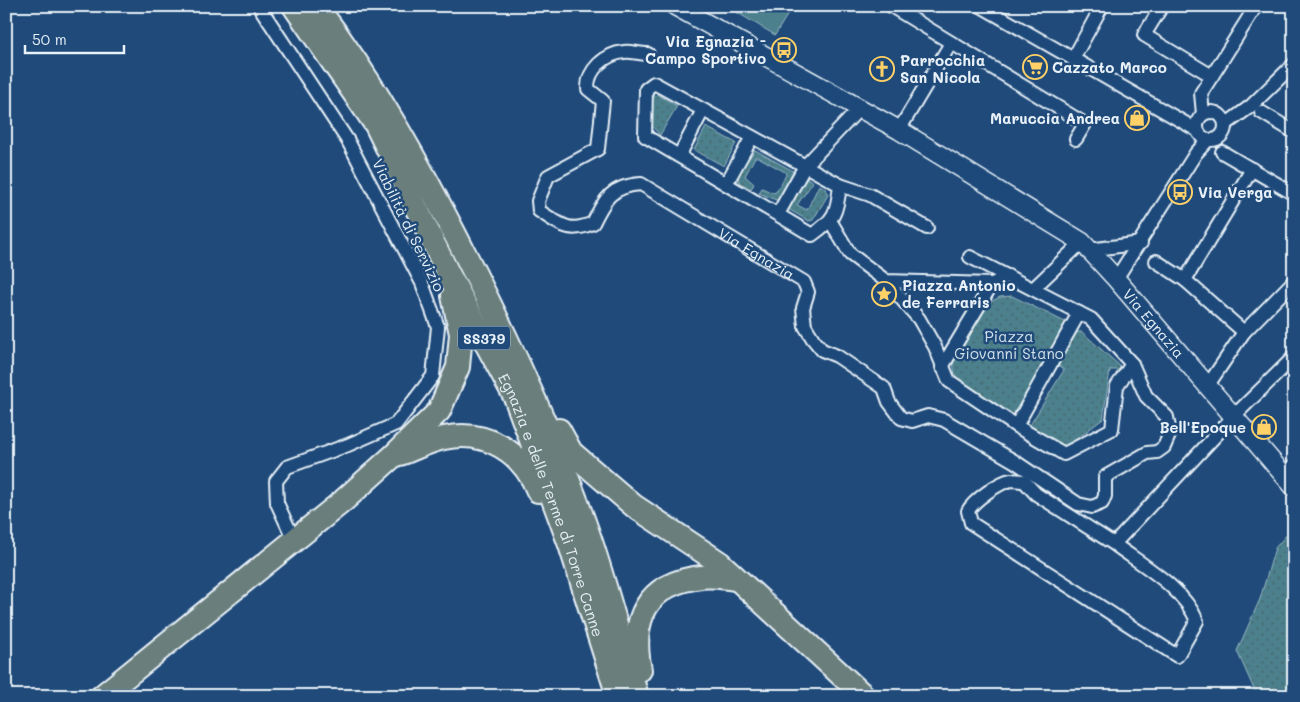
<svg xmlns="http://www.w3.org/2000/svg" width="1300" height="702" viewBox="0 0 1300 702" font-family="Mali,sans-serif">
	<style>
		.green { fill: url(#green-dots); stroke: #9ab8c2 }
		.pitch { fill: #4c808c; stroke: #9ab8c2 }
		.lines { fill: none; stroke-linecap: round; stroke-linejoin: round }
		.street-casing { stroke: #e8f1f8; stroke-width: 16 }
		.secondary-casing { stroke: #e8f1f8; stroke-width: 21 }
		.highway-casing { stroke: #e8f1f8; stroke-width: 26 }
		.street { stroke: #1f4a7a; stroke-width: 12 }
		.secondary { stroke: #1f4a7a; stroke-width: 18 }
		.highway { stroke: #6b7f7c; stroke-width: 22 }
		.labels { text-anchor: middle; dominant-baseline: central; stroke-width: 5; stroke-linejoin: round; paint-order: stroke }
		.shield { fill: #1f4a7a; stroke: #acbfd2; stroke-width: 1 }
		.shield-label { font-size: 14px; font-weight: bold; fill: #e8f1f8 }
		.poi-label { font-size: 15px; font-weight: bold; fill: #e8f1f8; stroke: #1f4a7a; text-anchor: start }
		.street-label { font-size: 15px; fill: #e8f1f8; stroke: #1f4a7a }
		.park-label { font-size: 15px; fill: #d1e0e8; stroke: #1f4a7a }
	</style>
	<defs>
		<pattern id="green-dots" width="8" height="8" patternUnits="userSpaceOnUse" patternTransform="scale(1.25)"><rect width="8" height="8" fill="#4c808c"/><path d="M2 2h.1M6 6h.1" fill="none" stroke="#49676e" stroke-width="1.8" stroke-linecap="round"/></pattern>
	</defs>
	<rect width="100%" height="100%" fill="#1f4a7a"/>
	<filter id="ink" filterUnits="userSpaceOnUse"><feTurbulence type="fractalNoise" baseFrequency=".02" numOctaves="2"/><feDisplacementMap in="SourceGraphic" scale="10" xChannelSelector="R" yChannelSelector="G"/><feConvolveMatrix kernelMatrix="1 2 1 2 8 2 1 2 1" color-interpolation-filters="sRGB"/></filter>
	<g filter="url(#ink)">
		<g class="green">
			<path d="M 657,94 L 677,106 L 660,135 L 652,126 L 652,99 Z"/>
			<path d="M 706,127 L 736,143 L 724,166 L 694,150 Z"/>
			<path d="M 755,150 L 793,171 L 780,198 L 776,200 L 759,193 L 762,188 L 773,193 L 776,192 L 786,175 L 785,172 L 758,157 L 755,157 L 745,176 L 754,184 L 751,189 L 739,182 L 738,174 Z"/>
			<path d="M 807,178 L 813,182 L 797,205 L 807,210 L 819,185 L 825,188 L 828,195 L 813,220 L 809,221 L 788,209 L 788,206 L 803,179 Z"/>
			<path d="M 1012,296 L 1065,322 L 1068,326 L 1013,414 L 964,384 L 955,375 L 953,363 L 988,303 L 1000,297 Z"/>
			<path d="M 1077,332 L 1082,332 L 1121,367 L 1119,370 L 1110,370 L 1103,419 L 1067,446 L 1062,447 L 1031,429 L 1030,425 L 1064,370 L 1059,366 L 1058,361 Z"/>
			<path d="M 1291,530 L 1294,532 L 1294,696 L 1257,696 L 1237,651 L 1260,599 L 1275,548 Z"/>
		</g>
		<path class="pitch" d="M 726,6 L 786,6 L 791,9 L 775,35 Z"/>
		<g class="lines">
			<defs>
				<g id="street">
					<path d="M 259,6 L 348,141 L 422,283 L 438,327 L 433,376 L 396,424 L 348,445 L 287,467 L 276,481 L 277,503 L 295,542"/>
					<path d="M 891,6 L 1085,124 L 1076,139"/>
					<path d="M 981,6 L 1197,130"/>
					<path d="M 1162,6 L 1144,35 L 1212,76 L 1256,6"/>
					<path id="s1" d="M 648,54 C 640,54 631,51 624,52 C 605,54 587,70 588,89 L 603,101 L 598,149 L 548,176 L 538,201 L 539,211 C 560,224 568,234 593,223 C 605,199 611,186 641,184 L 804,282 L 808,292 L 803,308 L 805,326 L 813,339 L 822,350 L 837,356 L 884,388 L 889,402 L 901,418 L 912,421 L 928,416 L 944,420 L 1014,461 L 1078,504 L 1092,507 L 1102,503 L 1105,496 L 1105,477 L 1147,453 L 1157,452 L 1164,447 L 1170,433 L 1167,417 L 1146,396 L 1132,364 L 1091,319 L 970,257"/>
					<path d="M 1073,59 L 1102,6"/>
					<path d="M 654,83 L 840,185 C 837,213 835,219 812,235 L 645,136 L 646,89 Z"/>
					<circle cx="1211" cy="126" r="14"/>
					<path d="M 1261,112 L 1294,132"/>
					<path d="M 1203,114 L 1201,93 L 1212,76"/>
					<path d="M 1225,125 L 1251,106 L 1294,64"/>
					<path d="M 899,130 L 951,43"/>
					<path d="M 1222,152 L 1294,194"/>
					<path d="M 679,156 L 703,110"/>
					<path d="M 726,184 L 752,137"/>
					<path d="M 840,185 L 870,195 L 927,228"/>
					<path d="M 778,214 L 805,166 L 860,108"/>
					<path d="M 831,222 L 850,254 L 886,281 L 992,284 L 1008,276"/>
					<path d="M 1089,250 L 1141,243"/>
					<path d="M 1156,261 L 1185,280 L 1244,332"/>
					<path d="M 1116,279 L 1196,153 L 1208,140"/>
					<path d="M 1185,280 L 1252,169"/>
					<path d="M 886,281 L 919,319 L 935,347 L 949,381 L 1016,426 L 1064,454 L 1112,429 L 1117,386 L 1132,364"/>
					<path d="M 1033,289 L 1082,242"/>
					<path d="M 942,367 L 992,284"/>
					<path d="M 1208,385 L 1244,332 L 1294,281"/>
					<path d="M 1016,426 L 1079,313"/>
					<path d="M 1284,475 L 1294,466"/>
					<path d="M 1114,544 C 1142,565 1183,587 1197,621 L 1177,656 L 971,523 L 968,511 C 973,501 999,482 1011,480 C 1015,480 1020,481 1024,481 L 1036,494 L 1114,544 L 1234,416 L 1294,357"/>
				</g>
				<g id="secondary">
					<path id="s2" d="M 675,6 L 899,130 L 1082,242 L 1116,279 L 1294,487"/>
				</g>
				<g id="highway">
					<path id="s3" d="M 294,6 L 376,125 L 448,273 L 515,397 L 570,545 L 618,696"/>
					<path d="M 316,6 C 375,83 422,169 466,256 C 511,345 554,436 587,530 C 606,584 620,641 637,696"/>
					<path d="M 559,430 L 571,452 L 634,506 L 720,563 L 864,696"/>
					<path d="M 400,454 C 414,449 429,441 444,438 C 486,429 523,452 538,491"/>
					<path d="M 640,670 C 630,620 646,583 701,577 C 712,575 725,578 736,579"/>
					<path d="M 102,696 L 343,501 L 392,457 L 439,411 L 458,367 L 461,334 L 453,296"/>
				</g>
			</defs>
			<use href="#street" class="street-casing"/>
			<use href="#secondary" class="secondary-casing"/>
			<use href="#highway" class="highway-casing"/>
			<use href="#street" class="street"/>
			<use href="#secondary" class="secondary"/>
			<use href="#highway" class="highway"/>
		</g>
	</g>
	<defs>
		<symbol id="bus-ring" viewBox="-11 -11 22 22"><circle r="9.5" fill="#1f4a7a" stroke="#ffd166" stroke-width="1.5"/><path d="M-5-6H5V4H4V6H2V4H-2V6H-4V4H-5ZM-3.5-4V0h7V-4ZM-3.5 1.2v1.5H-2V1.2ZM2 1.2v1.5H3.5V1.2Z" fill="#ffd166"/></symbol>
		<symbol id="supermarket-ring" viewBox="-11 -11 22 22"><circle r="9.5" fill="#1f4a7a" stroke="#ffd166" stroke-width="1.5"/><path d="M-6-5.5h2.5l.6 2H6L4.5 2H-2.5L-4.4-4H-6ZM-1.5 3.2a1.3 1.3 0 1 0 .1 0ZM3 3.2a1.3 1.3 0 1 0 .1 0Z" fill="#ffd166"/></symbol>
		<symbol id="church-ring" viewBox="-11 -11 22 22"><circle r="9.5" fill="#1f4a7a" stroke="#ffd166" stroke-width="1.5"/><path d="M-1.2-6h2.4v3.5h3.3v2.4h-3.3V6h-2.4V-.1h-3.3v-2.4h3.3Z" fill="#ffd166"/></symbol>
		<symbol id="shop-ring" viewBox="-11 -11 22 22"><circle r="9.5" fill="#1f4a7a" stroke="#ffd166" stroke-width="1.5"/><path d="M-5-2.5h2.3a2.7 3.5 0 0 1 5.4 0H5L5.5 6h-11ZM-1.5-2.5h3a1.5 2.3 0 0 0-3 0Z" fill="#ffd166"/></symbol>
		<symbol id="sight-ring" viewBox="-11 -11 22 22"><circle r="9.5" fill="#1f4a7a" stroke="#ffd166" stroke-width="1.5"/><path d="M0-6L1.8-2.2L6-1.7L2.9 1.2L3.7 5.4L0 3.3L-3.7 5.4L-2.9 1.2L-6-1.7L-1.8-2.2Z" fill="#ffd166"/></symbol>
	</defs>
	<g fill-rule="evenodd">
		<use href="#bus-ring" x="770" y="36" width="28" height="28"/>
		<use href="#supermarket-ring" x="1021" y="53" width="28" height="28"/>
		<use href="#church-ring" x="868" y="55" width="28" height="28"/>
		<use href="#shop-ring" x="1123" y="104" width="28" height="28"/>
		<use href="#bus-ring" x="1166" y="178" width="28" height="28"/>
		<use href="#sight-ring" x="870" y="280" width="28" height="28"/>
		<use href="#shop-ring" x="1250" y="413" width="28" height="28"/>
	</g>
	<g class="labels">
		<rect class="shield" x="458" y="326.5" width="52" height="23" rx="4"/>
		<g class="shield-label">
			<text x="484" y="338">SS379</text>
		</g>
		<g class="poi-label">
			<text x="766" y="41" text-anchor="end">Via Egnazia -<tspan x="766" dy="17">Campo Sportivo</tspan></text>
			<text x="900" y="60">Parrocchia<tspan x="900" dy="17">San Nicola</tspan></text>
			<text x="1052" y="67">Cazzato Marco</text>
			<text x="1120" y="118" text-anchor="end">Maruccia Andrea</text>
			<text x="1198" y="192">Via Verga</text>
			<text x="902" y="285">Piazza Antonio<tspan x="902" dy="17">de Ferraris</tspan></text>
			<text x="1246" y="427" text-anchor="end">Bell'Epoque</text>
		</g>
		<g class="street-label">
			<text transform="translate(409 225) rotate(64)">Viabilità di Servizio</text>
			<text stroke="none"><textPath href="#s1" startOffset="502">Via Egnazia</textPath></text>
			<text stroke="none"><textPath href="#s2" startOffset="579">Via Egnazia</textPath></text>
			<text stroke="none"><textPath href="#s3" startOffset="564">Egnazia e delle Terme di Torre Canne</textPath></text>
		</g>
		<g class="park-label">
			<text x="1009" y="336">Piazza<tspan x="1009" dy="17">Giovanni Stano</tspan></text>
		</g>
	</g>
	<rect width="1300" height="702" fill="none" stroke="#1f4a7a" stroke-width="25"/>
	<rect x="12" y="12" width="1275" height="677" fill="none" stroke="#e8f1f8" stroke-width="2" filter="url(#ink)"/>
	<path d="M25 45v8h99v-8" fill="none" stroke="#e8f1f8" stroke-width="2.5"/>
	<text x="32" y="45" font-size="15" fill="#e8f1f8" stroke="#1f4a7a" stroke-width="4" paint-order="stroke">50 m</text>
</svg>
